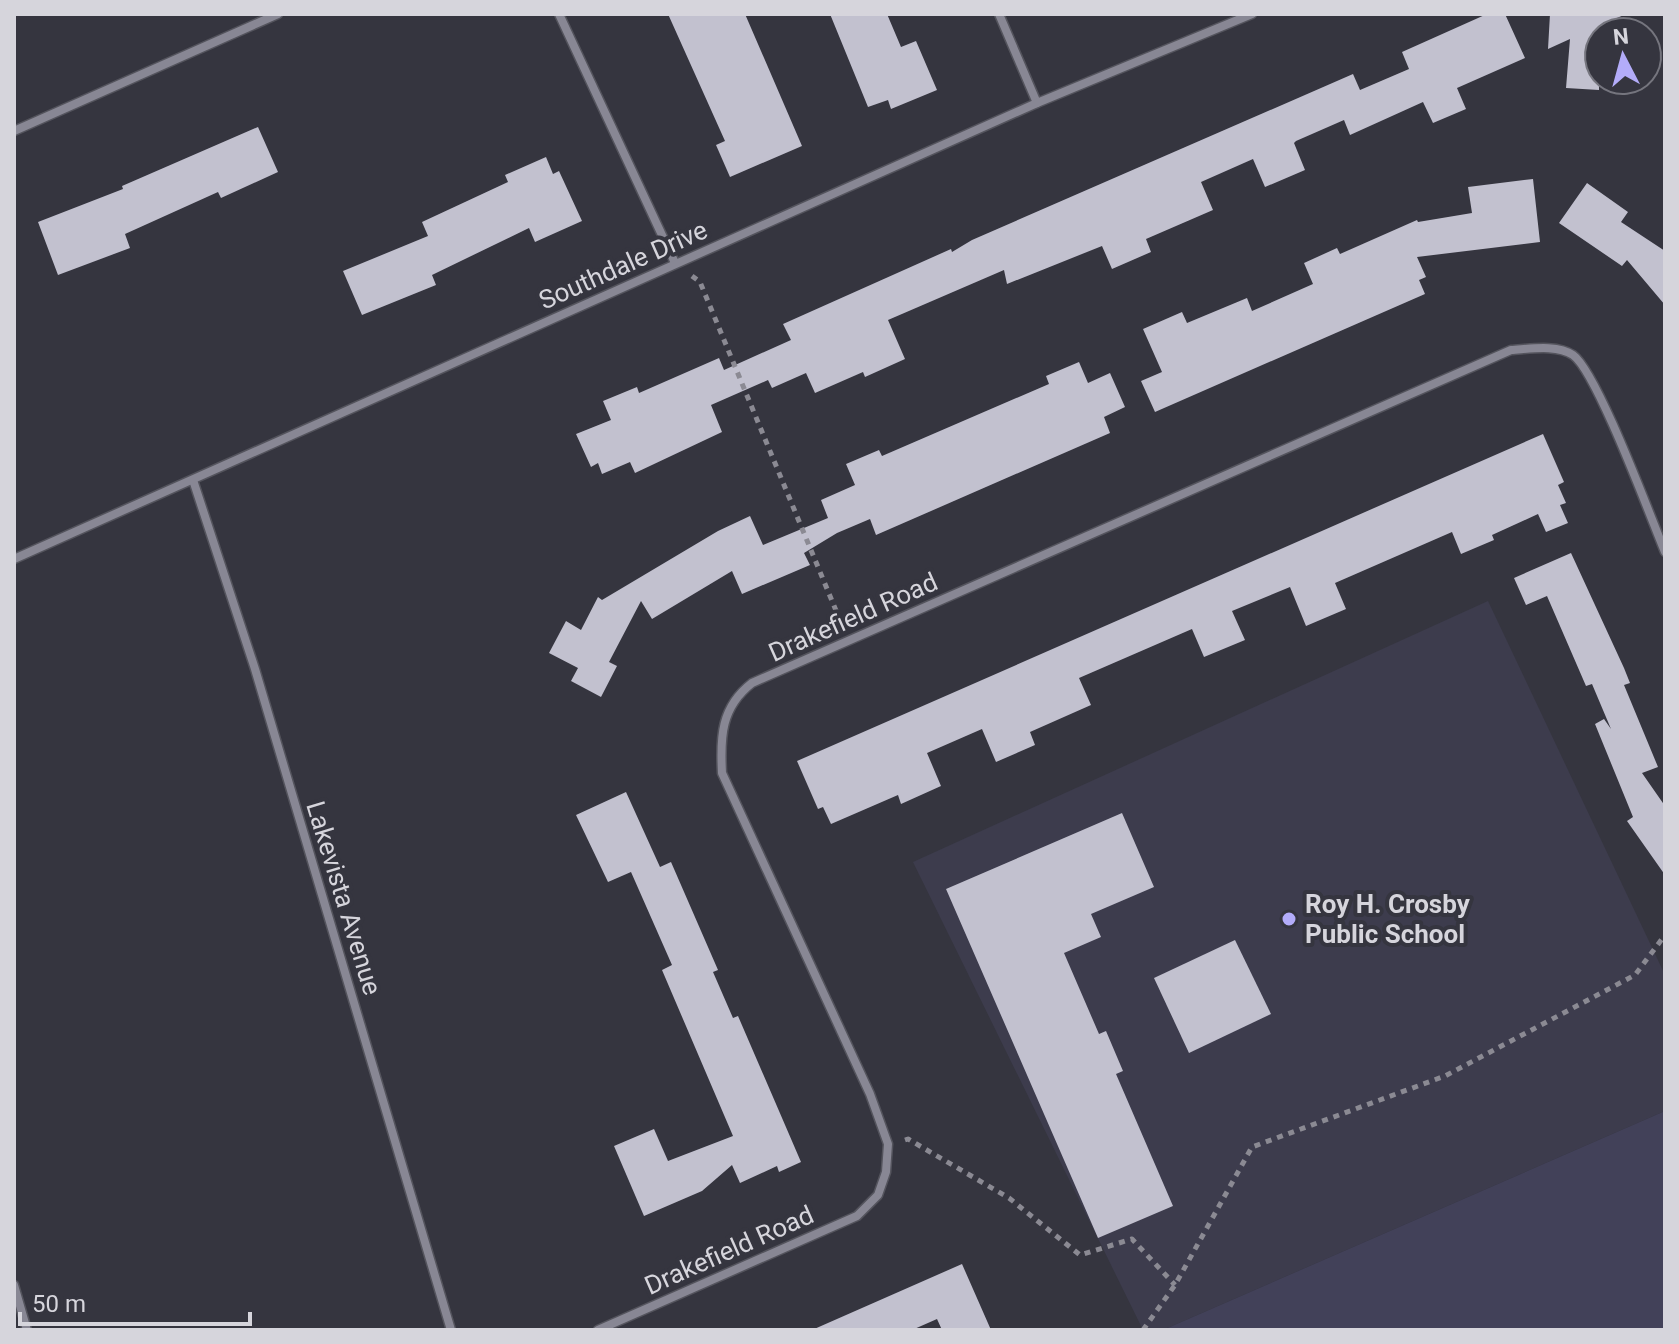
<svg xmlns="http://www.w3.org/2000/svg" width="1679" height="1344" viewBox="0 0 1679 1344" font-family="Roboto,sans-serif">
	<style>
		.built { fill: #3d3c4d }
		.green { fill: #424159 }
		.building { fill: #c2c1cf }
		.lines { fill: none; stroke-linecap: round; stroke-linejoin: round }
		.minor-casing { stroke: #54545d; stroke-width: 11 }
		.path { stroke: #8b8a93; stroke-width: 5; stroke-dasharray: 6 6; stroke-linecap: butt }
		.minor { stroke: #888794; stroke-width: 8 }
		.poi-dot { fill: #b3acf9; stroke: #35353f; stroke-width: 3 }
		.labels { text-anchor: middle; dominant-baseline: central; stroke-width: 8; stroke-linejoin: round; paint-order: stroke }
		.street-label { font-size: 26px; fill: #d6d5dc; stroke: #35353f }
		.poi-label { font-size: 26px; font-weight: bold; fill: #d6d5dc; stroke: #35353f; text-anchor: start }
	</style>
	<rect width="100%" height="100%" fill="#35353f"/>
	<path class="built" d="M 1488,601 L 1665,975 L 1665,1111 L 1163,1330 L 1143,1330 L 913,862 Z"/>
	<path class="green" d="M 1665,1111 L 1665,1330 L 1163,1330 Z"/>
	<g class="building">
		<path d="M 668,14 L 745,14 L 802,146 L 730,177 L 716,145 L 725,141 Z"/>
		<path d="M 830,14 L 887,14 L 901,47 L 916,41 L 937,90 L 891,109 L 888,100 L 868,107 Z"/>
		<path d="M 1487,14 L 1505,14 L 1525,58 L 1457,88 L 1466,109 L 1433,123 L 1423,102 L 1350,135 L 1344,120 L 1296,141 L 1294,143 L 1305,170 L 1265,187 L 1253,159 L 1201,182 L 1213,210 L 1146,239 L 1151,252 L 1112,269 L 1102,246 L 1007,284 L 1004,270 L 888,320 L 905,359 L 865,377 L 863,372 L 815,393 L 806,373 L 772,388 L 768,380 L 711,405 L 722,432 L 635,473 L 630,462 L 602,474 L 598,463 L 591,467 L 576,434 L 611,420 L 603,401 L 637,387 L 639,393 L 719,358 L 724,370 L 791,340 L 783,324 L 951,249 L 952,252 L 972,240 L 1353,74 L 1360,90 L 1409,69 L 1402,52 Z"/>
		<path d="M 1550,14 L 1626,14 L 1599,26 L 1599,90 L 1566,88 L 1570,39 L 1548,49 Z"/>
		<path d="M 258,127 L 278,172 L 221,198 L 218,192 L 125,234 L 130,248 L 58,275 L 38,222 L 123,189 L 122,186 Z"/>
		<path d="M 546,157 L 553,174 L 559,171 L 582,221 L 535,242 L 529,228 L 432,275 L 436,285 L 362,315 L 343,271 L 428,236 L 422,222 L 508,182 L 505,175 Z"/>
		<path d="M 1533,179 L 1540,242 L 1417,257 L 1426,277 L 1419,280 L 1425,294 L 1155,412 L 1141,381 L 1162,372 L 1143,329 L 1182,312 L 1187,323 L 1247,298 L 1252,311 L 1313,284 L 1304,263 L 1337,248 L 1340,254 L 1417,220 L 1418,222 L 1472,213 L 1468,187 Z"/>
		<path d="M 1587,183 L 1628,212 L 1621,222 L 1665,251 L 1665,305 L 1627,260 L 1622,266 L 1559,223 Z"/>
		<path d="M 1079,362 L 1088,383 L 1110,373 L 1125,407 L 1104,417 L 1110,433 L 876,535 L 870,519 L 837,533 L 804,553 L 810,565 L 742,594 L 732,571 L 652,619 L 641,601 L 609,662 L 617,666 L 601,697 L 571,681 L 578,668 L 549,653 L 566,621 L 581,630 L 598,597 L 602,600 L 718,531 L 750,516 L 763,545 L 828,518 L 821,500 L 855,485 L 846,464 L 879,450 L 882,456 L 1049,384 L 1046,376 Z"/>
		<path d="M 1543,434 L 1564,482 L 1558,485 L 1566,503 L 1560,505 L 1568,523 L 1546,532 L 1538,514 L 1492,535 L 1494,540 L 1461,554 L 1452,532 L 1335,583 L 1346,609 L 1306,626 L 1290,587 L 1232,611 L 1245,640 L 1204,657 L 1192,629 L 1079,678 L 1091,705 L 1030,732 L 1035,745 L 996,762 L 982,729 L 927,753 L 941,786 L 901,804 L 898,795 L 831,824 L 823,807 L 818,809 L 797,761 Z"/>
		<path d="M 1571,553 L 1624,668 L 1630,683 L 1624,685 L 1658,767 L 1642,773 L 1665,806 L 1665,875 L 1627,821 L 1633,817 L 1595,724 L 1604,719 L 1611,729 L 1592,684 L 1586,686 L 1547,596 L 1526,605 L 1514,578 Z"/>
		<path d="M 626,792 L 660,867 L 671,862 L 718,970 L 713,972 L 733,1018 L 738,1016 L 801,1162 L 779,1172 L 777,1166 L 740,1183 L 732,1165 L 702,1191 L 644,1216 L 614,1146 L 654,1129 L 668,1161 L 733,1136 L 662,970 L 672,965 L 631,872 L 608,882 L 576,815 Z"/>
		<path d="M 1122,813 L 1154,887 L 1091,914 L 1101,937 L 1064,953 L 1099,1034 L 1106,1031 L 1123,1071 L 1116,1074 L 1173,1206 L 1098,1238 L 946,889 Z"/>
		<path d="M 1235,940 L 1271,1014 L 1189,1053 L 1154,978 Z"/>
		<path d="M 962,1264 L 991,1330 L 942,1330 L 937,1319 L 912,1330 L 812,1330 Z"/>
	</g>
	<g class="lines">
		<defs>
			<g id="minor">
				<path d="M 559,14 L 675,263"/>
				<path d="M 999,14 L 1037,103"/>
				<path d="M 14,131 L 278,14"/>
				<path d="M 193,480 L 255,669 L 451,1330"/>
				<path d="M 14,559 L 1037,103 L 1252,14"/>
				<path d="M 14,1285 L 27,1330"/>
				<path d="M 598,1330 L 857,1216 L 878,1195 L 886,1172 L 888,1144 L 870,1094 L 722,773 C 720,737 721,707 752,683 L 1511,350 C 1529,349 1557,344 1573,355 C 1597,372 1650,516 1665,552"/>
			</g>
		</defs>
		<use href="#minor" class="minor-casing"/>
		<g class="path">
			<path d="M 692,276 L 700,282 L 842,625"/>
			<path d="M 905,1140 L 908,1139 L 1009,1198 L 1080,1255 L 1132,1239 L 1175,1285"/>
			<path d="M 1143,1330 L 1175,1285 L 1252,1147 L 1445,1076 L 1635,975 L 1665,935"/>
		</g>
		<use href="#minor" class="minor"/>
	</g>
	<circle class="poi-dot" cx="1289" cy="919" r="8"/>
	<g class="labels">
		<g class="street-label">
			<text transform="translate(623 265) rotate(-24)">Southdale Drive</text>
			<text transform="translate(853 617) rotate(-24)">Drakefield Road</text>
			<text transform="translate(344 898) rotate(73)">Lakevista Avenue</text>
			<text transform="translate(729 1250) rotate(-24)">Drakefield Road</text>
		</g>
		<g class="poi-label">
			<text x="1305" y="904">Roy H. Crosby<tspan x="1305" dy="30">Public School</tspan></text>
		</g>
	</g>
	<rect width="1679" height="1344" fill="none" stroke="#d6d5dc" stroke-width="32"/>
	<g transform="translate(1623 56) rotate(354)"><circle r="38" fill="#35353f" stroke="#75757e" stroke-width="2"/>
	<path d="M0-6L14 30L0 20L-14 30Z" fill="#b3acf9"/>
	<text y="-12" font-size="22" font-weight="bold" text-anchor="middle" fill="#d6d5dc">N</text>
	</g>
	<path d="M20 1312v12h230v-12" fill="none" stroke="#d6d5dc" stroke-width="4"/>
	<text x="32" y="1312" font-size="24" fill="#d6d5dc" stroke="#35353f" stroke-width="6" paint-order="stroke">50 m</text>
</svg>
